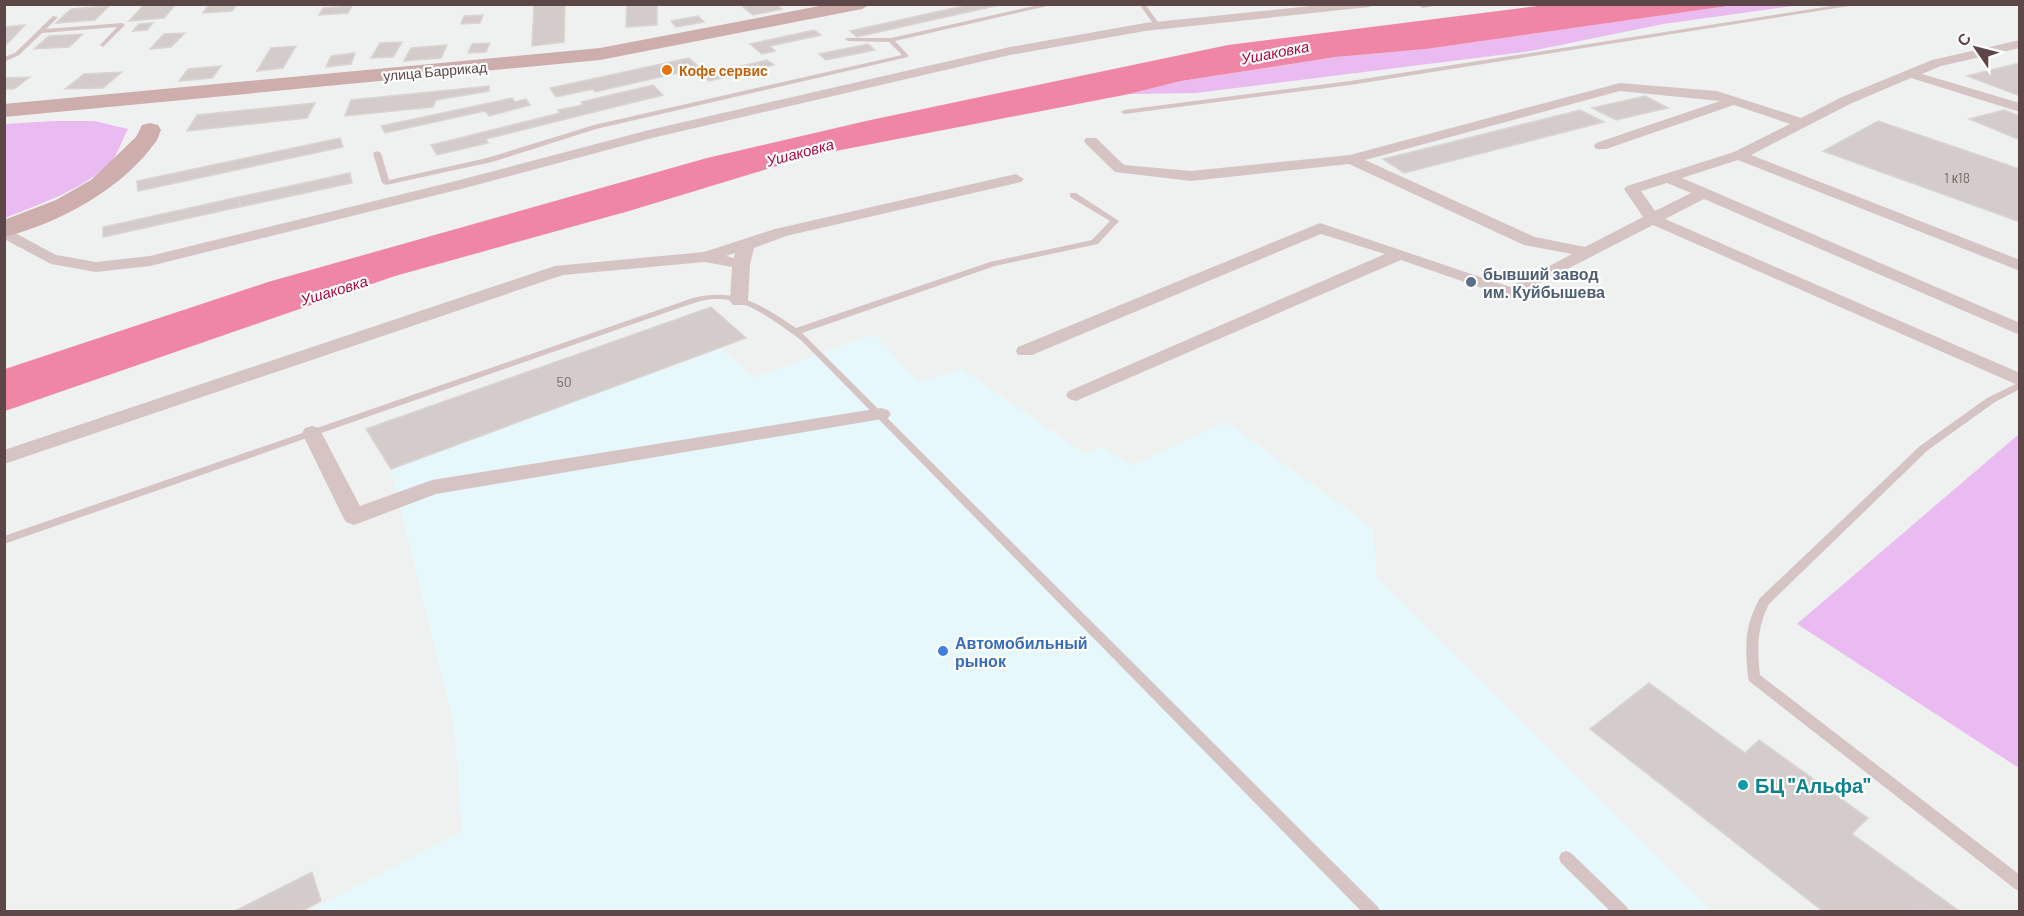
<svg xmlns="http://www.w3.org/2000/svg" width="2024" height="916" viewBox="0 0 2024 916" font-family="Barlow,sans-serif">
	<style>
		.commercial { fill: #e7f8fc }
		.green { fill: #eabbf0 }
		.water { fill: #ef86a6 }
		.building { fill: #d3cccb; stroke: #dad4d2; stroke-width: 1.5 }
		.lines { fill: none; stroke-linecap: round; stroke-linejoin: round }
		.service { fill: #d6c4c5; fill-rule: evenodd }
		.pedestrian { fill: #d6c4c5; fill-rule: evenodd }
		.minor { fill: #d6c4c5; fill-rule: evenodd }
		.primary { fill: #ceadad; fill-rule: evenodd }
		.food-dot { fill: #e8710a; stroke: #fff; stroke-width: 2 }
		.service-dot { fill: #5c6f8a; stroke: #fff; stroke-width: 2 }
		.shop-dot { fill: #3f7fe0; stroke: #fff; stroke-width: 2 }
		.culture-dot { fill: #0f9aa8; stroke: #fff; stroke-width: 2 }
		.labels { text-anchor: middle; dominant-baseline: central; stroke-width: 4.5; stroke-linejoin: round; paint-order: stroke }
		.far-food-label { font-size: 14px; font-weight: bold; fill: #c56008; stroke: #fff; text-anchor: start }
		.far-street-label { font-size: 14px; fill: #5d4647; stroke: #fff }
		.number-label { font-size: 14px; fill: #7a6868 }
		.far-water-label { font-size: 15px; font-style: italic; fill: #ae0739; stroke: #fff }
		.service-label { font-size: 16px; font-weight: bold; fill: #4e5e75; stroke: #fff; text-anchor: start }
		.shop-label { font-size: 16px; font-weight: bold; fill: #366cbe; stroke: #fff; text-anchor: start }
		.near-culture-label { font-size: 20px; font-weight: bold; fill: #0d838f; stroke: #fff; text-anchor: start }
	</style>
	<rect width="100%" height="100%" fill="#eef1f0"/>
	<path class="commercial" d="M 875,334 L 918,382 L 961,369 L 1086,454 L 1101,446 L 1131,466 L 1226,422 L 1373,528 L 1377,578 L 1712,911 L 308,912 L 462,831 L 454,725 L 391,469 L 721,348 L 753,378 Z"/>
	<g class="green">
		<path d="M 1735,5 L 1800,5 L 1663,24 L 1531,51 L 1196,93 L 1129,94 L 1181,81 L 1336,57 L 1426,49 Z"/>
		<path d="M 53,121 L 94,121 L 128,129 C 122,139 118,155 110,163 C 82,190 40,204 5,218 L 5,124 Z"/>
		<path d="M 2019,434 L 2019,768 L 1797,624 Z"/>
	</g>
	<path class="water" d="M 1545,5 L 1735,5 L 1426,49 L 1336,57 L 1181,81 L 1129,94 L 810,156 L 629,211 L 395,276 L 5,411 L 5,369 L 268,282 L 707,158 L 866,121 L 1228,45 Z"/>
	<g class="building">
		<path d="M 176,4 L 164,18 L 129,21 L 143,6 Z"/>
		<path d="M 209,4 L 237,4 L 232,11 L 203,13 Z"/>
		<path d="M 534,4 L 565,4 L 564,42 L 532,46 Z"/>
		<path d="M 627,4 L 657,4 L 657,25 L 626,27 Z"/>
		<path d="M 754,4 L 776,4 L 782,9 L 753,15 L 743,7 Z"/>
		<path d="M 972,4 L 1004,4 L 857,37 L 850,31 Z"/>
		<path d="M 109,6 L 95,20 L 56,23 L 71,9 Z"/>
		<path d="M 352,6 L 348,13 L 319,15 L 323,8 Z"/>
		<path d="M 483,15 L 480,23 L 461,24 L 464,16 Z"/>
		<path d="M 698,16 L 704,22 L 676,27 L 671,21 Z"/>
		<path d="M 153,23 L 147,30 L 133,31 L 139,24 Z"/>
		<path d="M 25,25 L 4,47 L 4,27 Z"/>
		<path d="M 814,30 L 821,35 L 770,46 L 775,51 L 762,54 L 750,44 Z"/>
		<path d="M 185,33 L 171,47 L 150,49 L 164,34 Z"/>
		<path d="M 83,34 L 69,47 L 34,49 L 49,36 Z"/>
		<path d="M 402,42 L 393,57 L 371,58 L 380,43 Z"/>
		<path d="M 490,43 L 486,52 L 468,53 L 472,44 Z"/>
		<path d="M 868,44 L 875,50 L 826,60 L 819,54 Z"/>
		<path d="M 447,45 L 441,58 L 404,61 L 411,48 Z"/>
		<path d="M 296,46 L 283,68 L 257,71 L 271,48 Z"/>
		<path d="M 355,53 L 351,64 L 326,67 L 331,56 Z"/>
		<path d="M 689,58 L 700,68 L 595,92 L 593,89 L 556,97 L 550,88 Z"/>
		<path d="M 767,60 L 774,65 L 709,81 L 703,75 Z"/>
		<path d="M 2020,63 L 2020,96 L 1967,76 Z"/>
		<path d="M 221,66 L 212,78 L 179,81 L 188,69 Z"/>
		<path d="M 122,72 L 103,88 L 65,89 L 84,74 Z"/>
		<path d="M 30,77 L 14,89 L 4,89 L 4,78 Z"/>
		<path d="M 653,85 L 663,95 L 486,139 L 488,143 L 437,155 L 431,145 L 560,113 L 558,110 L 583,105 L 581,102 Z"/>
		<path d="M 489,86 L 489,91 L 436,100 L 433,107 L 345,116 L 351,100 Z"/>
		<path d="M 1645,96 L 1668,108 L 1616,120 L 1592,108 Z"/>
		<path d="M 512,98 L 515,102 L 526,99 L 530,105 L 489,116 L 485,111 L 385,133 L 381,126 Z"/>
		<path d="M 315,103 L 307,118 L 187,131 L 197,115 Z"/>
		<path d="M 1580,110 L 1604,122 L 1404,173 L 1383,159 Z"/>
		<path d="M 2004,110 L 2020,116 L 2020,140 L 1969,119 Z"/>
		<path d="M 1878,121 L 2020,169 L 2020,222 L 1823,151 Z"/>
		<path d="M 340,138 L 343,147 L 138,191 L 137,181 Z"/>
		<path d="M 350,173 L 352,183 L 240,207 L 239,197 Z"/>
		<path d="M 239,197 L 240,207 L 103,237 L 103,227 Z"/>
		<path d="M 711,307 L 746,338 L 391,469 L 366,429 Z"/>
		<path d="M 1649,683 L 1745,753 L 1759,740 L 1868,818 L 1852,834 L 1958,910 L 1824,912 L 1590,729 Z"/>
		<path d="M 312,872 L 321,901 L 301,912 L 233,912 Z"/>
	</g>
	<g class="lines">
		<g class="service">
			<path d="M 1043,4 L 1056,4 L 895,41 L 908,55 L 908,57 L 596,129 L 492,162 L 386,185 L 382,183 L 373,153 L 377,151 L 381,153 L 389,180 L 487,158 L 594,125 L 902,55 L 889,42 L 848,41 L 845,39 L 846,38 L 891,38 Z"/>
			<path d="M 1139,4 L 1145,4 L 1160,25 L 1159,26 L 1155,26 Z"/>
			<path d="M 1844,4 L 1862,4 L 1350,85 L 1124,114 L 1121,112 L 1124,110 L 1350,81 Z"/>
			<path d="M 53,16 L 58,17 L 46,29 L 122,23 L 125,25 L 103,47 L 100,45 L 117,27 L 42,33 L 19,55 L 4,62 L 4,57 L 15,53 Z"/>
			<path d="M 1070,193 L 1076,193 L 1119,221 L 1098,244 L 995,266 L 802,333 L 1378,907 L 1380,912 L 1362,912 L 801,340 C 777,323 747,298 716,299 C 704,299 691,304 679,308 L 4,544 L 4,536 L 693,298 C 736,287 762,305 796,328 L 990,262 L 1092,240 L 1110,221 L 1070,197 Z"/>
			<path d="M 2020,382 L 2020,389 L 1995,402 L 1928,450 L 1769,604 C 1757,627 1757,649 1760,675 L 2020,875 L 2020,891 L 2015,889 L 1749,681 L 1748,677 C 1745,646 1744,626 1760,598 L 1920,446 L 1987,398 Z"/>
			<path d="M 1566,851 L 1571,853 L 1627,907 L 1629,912 L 1611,912 L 1561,863 L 1559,858 L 1561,853 Z"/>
		</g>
		<path class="pedestrian" d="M 1444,4 L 1423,8 L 1418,5 L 1419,4 Z"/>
		<g class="minor">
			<path d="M 1330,4 L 1374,4 L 1369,7 L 1145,31 L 1010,55 L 652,138 L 461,189 L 150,266 L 96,272 L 51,264 L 4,239 L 4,227 L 56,255 L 96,262 L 150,256 L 452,182 L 649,130 L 1010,47 L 1145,23 Z"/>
			<path d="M 2020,40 L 2020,48 L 1941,66 L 1922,74 L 2020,103 L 2020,112 L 1911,78 L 1852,103 L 1751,155 L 2020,260 L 2020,271 L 1738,160 L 1682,178 L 2020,323 L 2020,335 L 1704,199 L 1665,219 L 2020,373 L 2020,386 L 1653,225 L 1511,298 L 1401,260 L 1076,401 L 1069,399 L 1066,395 L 1069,391 L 1385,254 L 1321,234 L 1032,355 L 1018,355 L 1016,351 L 1018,347 L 1320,223 L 1510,287 L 1572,254 L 1524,245 L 1349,164 L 1191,181 L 1115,172 L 1086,144 L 1084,141 L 1086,138 L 1096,138 L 1124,165 L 1191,171 L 1350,155 L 1620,83 L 1717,91 L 1801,118 L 1842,97 L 1932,60 ZM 1620,91 L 1720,101 L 1596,143 L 1594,146 L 1596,149 L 1606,149 L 1734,105 L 1790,124 L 1734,152 L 1627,186 L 1624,189 L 1643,217 L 1585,247 L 1535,237 L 1365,160 ZM 1667,183 L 1691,193 L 1655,211 L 1641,191 Z"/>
			<path d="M 1016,174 L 1024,179 L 1021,182 L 786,236 L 754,248 L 750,264 L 748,301 L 745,305 L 733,305 L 730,301 L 732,267 L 705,262 L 563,275 L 4,464 L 4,450 L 555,266 L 704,252 L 775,229 ZM 735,253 L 734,258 L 726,256 Z"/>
			<path d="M 881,408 L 888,410 L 891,414 L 888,418 L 436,494 L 354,525 L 346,522 L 343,517 L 302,433 L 305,428 L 312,426 L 319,428 L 360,506 L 432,480 Z"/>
		</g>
		<g class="primary">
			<path d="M 830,4 L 871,4 L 862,9 L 600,60 L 4,117 L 4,104 L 600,48 Z"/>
			<path d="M 150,123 L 158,125 L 161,130 L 157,140 C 124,188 60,223 4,237 L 4,220 L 56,200 L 91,180 L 136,137 L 142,125 Z"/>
		</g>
	</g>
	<circle class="food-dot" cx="667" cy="70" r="6"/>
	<circle class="service-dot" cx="1471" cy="282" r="6"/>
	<circle class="shop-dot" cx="943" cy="651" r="6"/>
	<circle class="culture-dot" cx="1743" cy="785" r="6"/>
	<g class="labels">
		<g class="far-food-label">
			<text x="679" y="70">Кофе сервис</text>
		</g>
		<g class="far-street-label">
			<text transform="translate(435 71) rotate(-5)">улица Баррикад</text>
		</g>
		<g class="number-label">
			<text x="1957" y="177">1 к18</text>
			<text x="564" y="381">50</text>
		</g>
		<g class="far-water-label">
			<text transform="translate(1275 52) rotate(-11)">Ушаковка</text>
			<text transform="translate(800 152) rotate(-15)">Ушаковка</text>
			<text transform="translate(334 290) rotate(-17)">Ушаковка</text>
		</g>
		<g class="service-label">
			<text x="1483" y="273">бывший завод<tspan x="1483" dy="18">им. Куйбышева</tspan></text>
		</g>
		<g class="shop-label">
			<text x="955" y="642">Автомобильный<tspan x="955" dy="18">рынок</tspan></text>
		</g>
		<g class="near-culture-label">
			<text x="1755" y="785">БЦ "Альфа"</text>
		</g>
	</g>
	<rect width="2024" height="916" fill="none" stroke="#5d4647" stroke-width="12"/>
	<g transform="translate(1976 48) rotate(305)" stroke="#ffffff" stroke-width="4.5" paint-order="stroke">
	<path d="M0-4.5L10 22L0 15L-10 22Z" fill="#5d4647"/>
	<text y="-9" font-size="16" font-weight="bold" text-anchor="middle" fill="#5d4647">С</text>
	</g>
</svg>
